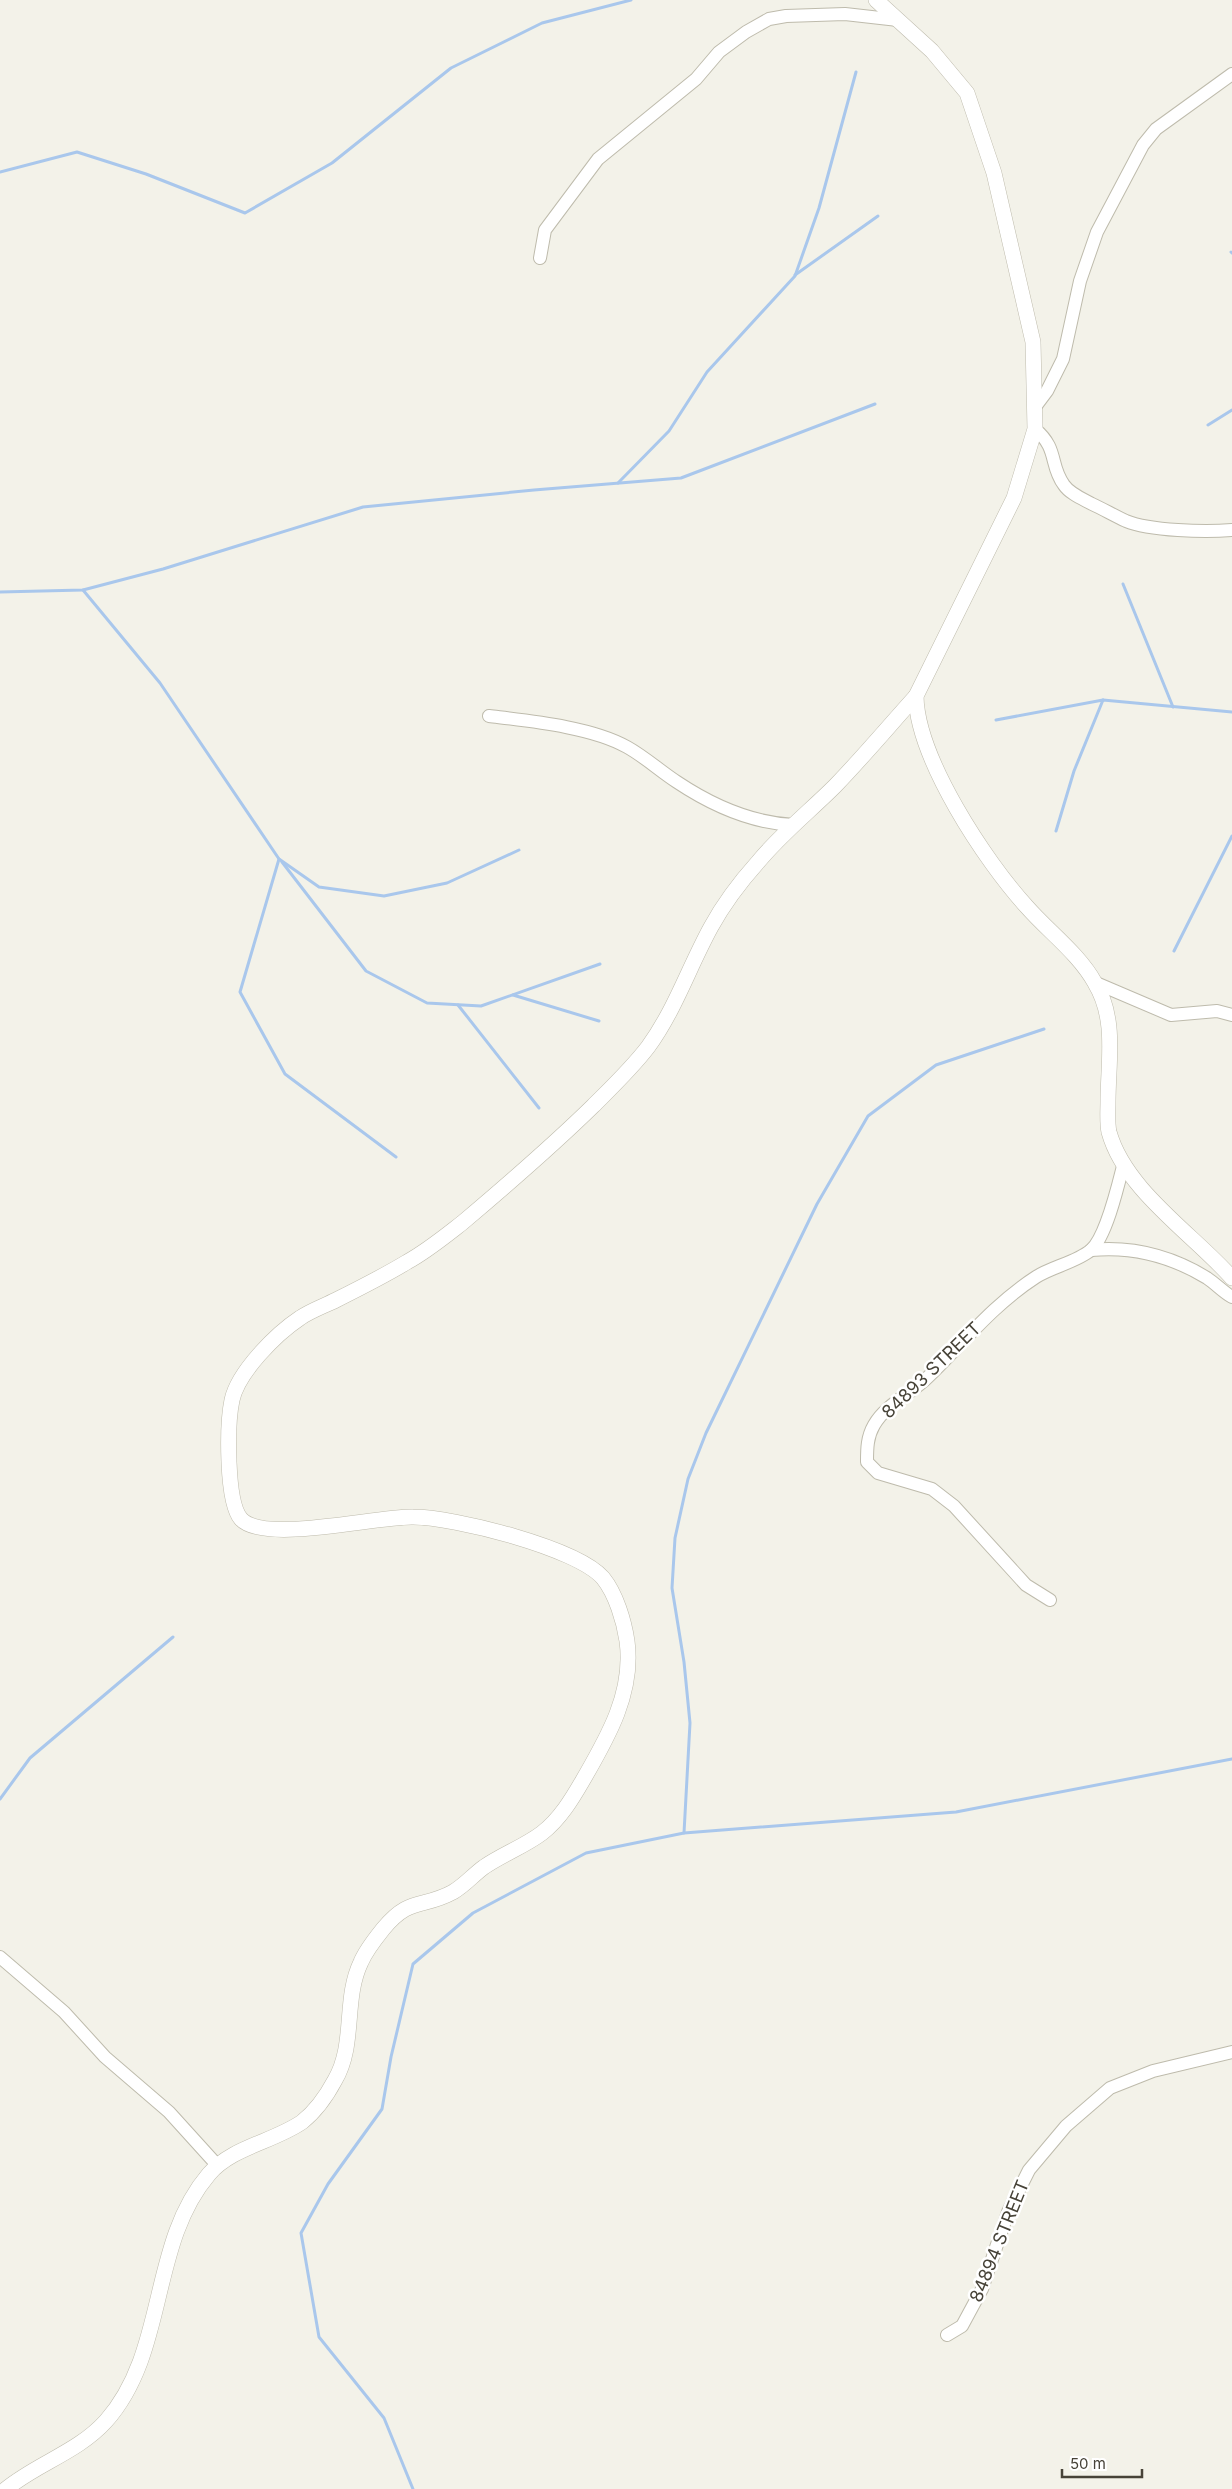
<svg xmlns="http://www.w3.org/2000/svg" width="1232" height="2489" viewBox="0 0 1232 2489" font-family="Inter,sans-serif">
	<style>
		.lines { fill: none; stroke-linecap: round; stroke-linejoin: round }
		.stream { stroke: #a9c7ec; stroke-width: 3 }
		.minor-casing { stroke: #bebbac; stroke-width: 14 }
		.tertiary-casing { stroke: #bebbac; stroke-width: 16 }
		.minor { stroke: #fff; stroke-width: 12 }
		.tertiary { stroke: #fff; stroke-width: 15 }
		.labels { text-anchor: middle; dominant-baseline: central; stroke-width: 5; stroke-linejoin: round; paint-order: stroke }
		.street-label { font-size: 18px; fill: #474338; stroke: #fff }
	</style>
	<rect width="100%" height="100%" fill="#f3f2e9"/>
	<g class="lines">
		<g class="stream">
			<path d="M 0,172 L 77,152 L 146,174 L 245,213 L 332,163 L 451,68 L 542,23 L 631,0"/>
			<path d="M 1231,252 L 1232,253"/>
			<path d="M 795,275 L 878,216"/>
			<path d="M 1208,425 L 1232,410"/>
			<path d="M 618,483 L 669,431 L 707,372 L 795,276 L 819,208 L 856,72"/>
			<path d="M 1123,584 L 1173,707"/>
			<path d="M 83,590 L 160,683 L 279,859 L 319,887 L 384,896 L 447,883 L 519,850"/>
			<path d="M 0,592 L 83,590 L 163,569 L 363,507 L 534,490 L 681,478 L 875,404"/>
			<path d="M 996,720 L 1103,700 L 1232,712"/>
			<path d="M 1056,831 L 1074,771 L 1103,700"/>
			<path d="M 279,859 L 240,992 L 285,1074 L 396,1157"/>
			<path d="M 282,862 L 366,971 L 427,1003 L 481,1006 L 600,964"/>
			<path d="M 1174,951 L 1232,836"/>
			<path d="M 513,995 L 599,1021"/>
			<path d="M 458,1005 L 539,1108"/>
			<path d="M 0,1799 L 30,1758 L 173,1637"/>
			<path d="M 684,1833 L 690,1723 L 684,1662 L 672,1588 L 675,1538 L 688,1479 L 706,1433 L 817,1204 L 868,1116 L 936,1065 L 1044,1029"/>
			<path d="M 413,2489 L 384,2418 L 319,2337 L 301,2233 L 328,2184 L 382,2109 L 391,2057 L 413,1964 L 473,1913 L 586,1853 L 684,1833 L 956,1812 L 1232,1759"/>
		</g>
		<defs>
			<g id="minor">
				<path d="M 540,258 L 545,230 L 598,159 L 696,79 L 719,52 L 746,32 L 769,19 L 786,16 L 845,14 L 898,20"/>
				<path d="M 1035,407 L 1047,391 L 1063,359 L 1080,281 L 1097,232 L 1143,145 L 1156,129 L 1232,74"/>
				<path d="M 1035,429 C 1059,449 1049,465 1064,485 C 1070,494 1083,499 1092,504 C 1103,509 1115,516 1126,521 C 1150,531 1205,532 1232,530"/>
				<path d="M 489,716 C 530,721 592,727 627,747 C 645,757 660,771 677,782 C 713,806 751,823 794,825"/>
				<path d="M 1096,983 L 1171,1015 L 1217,1011 L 1232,1015"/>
				<path d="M 1091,1250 C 1132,1246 1171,1256 1207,1278 C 1216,1284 1223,1292 1232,1297"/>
				<path d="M 1050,1600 L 1026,1585 L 954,1506 L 932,1489 L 878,1473 L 867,1462 C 867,1449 867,1437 874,1425 C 886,1404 911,1394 928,1377 C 963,1343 994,1304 1036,1277 C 1051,1267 1077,1262 1091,1250 C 1106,1237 1118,1186 1123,1166"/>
				<path d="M 0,1957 L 64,2012 L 105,2057 L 169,2112 L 217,2165"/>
				<path d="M 947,2335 L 962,2326 L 982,2289 L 1008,2212 L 1029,2170 L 1066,2126 L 1110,2088 L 1153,2071 L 1232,2052"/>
			</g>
			<g id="tertiary">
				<path d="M 876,0 L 932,51 L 967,93 L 994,173 L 1033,342 L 1035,429 L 1014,498 L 916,696 C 917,758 985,861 1027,907 C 1049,932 1079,954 1095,983 C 1117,1019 1108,1062 1108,1102 C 1108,1111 1107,1123 1109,1132 C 1125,1190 1193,1234 1232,1278"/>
				<path d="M 6,2489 C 38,2463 78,2452 106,2421 C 168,2351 149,2244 209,2174 C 232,2147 273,2142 302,2122 C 316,2111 327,2095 335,2080 C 356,2044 343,1999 361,1962 C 366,1950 375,1939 383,1929 C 410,1896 422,1909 453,1892 C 465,1885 473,1875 484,1867 C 503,1854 525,1846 542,1833 C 560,1819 572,1799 583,1780 C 608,1737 634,1692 627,1641 C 624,1621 616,1594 603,1578 C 577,1548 454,1517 413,1517 C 377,1516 264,1544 241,1519 C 226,1502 227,1424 232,1400 C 238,1372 276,1334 300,1318 C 310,1311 324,1306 336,1300 C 360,1288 384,1276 407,1262 C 427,1251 444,1237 462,1223 C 507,1185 551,1147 593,1106 C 612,1087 632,1068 648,1047 C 675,1010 689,967 711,927 C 723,905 741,881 758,862 C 781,834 810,811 835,786 C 863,757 889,726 916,696"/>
			</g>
		</defs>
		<use href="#minor" class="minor-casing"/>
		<use href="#tertiary" class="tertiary-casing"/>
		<use href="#minor" class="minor"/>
		<use href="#tertiary" class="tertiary"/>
	</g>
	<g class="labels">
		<g class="street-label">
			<text transform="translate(931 1370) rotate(-44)">84893 STREET</text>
			<text transform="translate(999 2241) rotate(-68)">84894 STREET</text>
		</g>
	</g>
	<path d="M1062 2469v8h80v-8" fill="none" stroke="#474338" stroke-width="2.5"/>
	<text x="1070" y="2469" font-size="15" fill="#474338" stroke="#ffffff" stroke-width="4" paint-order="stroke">50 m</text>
</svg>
